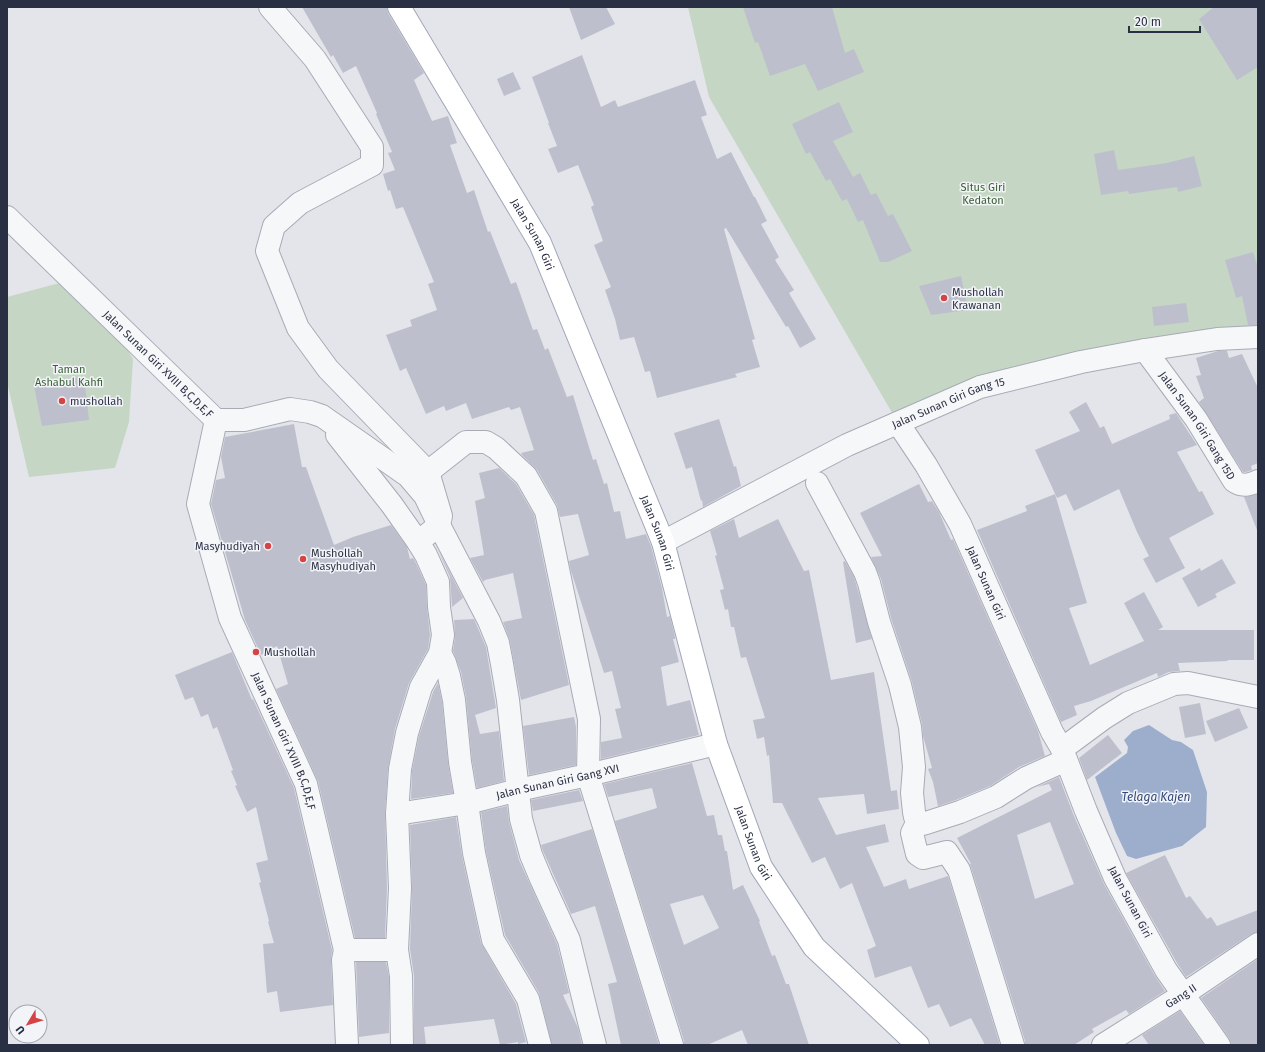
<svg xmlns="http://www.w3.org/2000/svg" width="1265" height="1052" viewBox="0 0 1265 1052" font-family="'Fira Sans',sans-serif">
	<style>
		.green { fill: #c6d6c4 }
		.water { fill: #9daecc }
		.building { fill: #bdc0cc; fill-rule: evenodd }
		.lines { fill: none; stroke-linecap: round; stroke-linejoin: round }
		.minor-casing { stroke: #a8abb6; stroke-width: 24 }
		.major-casing { stroke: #a1a7b8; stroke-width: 24 }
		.minor { stroke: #f6f7f9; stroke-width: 22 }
		.major { stroke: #fff; stroke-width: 22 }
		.poi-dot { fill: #d44447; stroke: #f3f4f8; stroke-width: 1.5 }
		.labels { text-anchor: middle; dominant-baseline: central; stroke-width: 3; stroke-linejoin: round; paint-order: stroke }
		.park-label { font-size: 11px; fill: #396136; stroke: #f3f4f8 }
		.street-label { font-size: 11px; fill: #2a3044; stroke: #f3f4f8 }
		.poi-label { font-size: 11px; fill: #2a3044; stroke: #f3f4f8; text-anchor: start }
		.water-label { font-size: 12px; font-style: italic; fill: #32497a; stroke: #f3f4f8 }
	</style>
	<rect width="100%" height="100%" fill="#e3e5eb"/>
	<g class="green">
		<path d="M 688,7 L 1258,7 L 1258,339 L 1081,362 L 898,423 L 709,97 Z"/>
		<path d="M 82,277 L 133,359 L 129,422 L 115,468 L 29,477 L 7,382 L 7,297 Z"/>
	</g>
	<path class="water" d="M 1149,725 L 1172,740 L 1181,742 L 1193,750 L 1207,792 L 1206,827 L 1182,846 L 1136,859 L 1127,856 L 1116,833 L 1095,777 L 1127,753 L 1128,747 L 1124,740 L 1133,731 Z"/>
	<g class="building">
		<path d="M 302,7 L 387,7 L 388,13 L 424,73 L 414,80 L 432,121 L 448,116 L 457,143 L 450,145 L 467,193 L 474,190 L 488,232 L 490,231 L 511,284 L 516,282 L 533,330 L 537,329 L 545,350 L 548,348 L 567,397 L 573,395 L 593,460 L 596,459 L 604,484 L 607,483 L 614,512 L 620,511 L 626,539 L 646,534 L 651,546 L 662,588 L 667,617 L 670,616 L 675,637 L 675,639 L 673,639 L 679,662 L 661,667 L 667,706 L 690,700 L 699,735 L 601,759 L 601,742 L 622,738 L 615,709 L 621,708 L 612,671 L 604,673 L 571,571 L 569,561 L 589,555 L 578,514 L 560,517 L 557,505 L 537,470 L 522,455 L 521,453 L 534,450 L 520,407 L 511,410 L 509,407 L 472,419 L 466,403 L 446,411 L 444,406 L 426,414 L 406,368 L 400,371 L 386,335 L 412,326 L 410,320 L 437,310 L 428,284 L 434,282 L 403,207 L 396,209 L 390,190 L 388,191 L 383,174 L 395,170 L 388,153 L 392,152 L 376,114 L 377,113 L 356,66 L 343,73 L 333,55 L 331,57 Z"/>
		<path d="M 569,7 L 606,7 L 615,24 L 581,40 Z"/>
		<path d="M 743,7 L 832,7 L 845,53 L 854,49 L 864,72 L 818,91 L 805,64 L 770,76 L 758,42 L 755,43 Z"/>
		<path d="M 1214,7 L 1258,7 L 1258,67 L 1237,80 L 1199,19 Z"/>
		<path d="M 582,55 L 601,107 L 615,100 L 618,107 L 695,80 L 707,115 L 701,117 L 717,159 L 731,152 L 754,197 L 755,197 L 767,221 L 761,224 L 779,257 L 775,260 L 794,290 L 789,293 L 816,339 L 800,348 L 788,326 L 786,327 L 726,228 L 724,229 L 755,339 L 752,340 L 760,367 L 735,374 L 737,377 L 657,398 L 650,371 L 645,372 L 634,337 L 620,340 L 615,319 L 605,290 L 611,287 L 594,245 L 603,241 L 591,207 L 594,205 L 578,165 L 558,173 L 548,149 L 557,146 L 548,123 L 549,123 L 532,77 Z"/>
		<path d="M 513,72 L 521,89 L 504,96 L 497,79 Z"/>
		<path d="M 839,102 L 853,132 L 833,141 L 853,177 L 860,173 L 871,195 L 876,193 L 888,216 L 893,214 L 912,251 L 888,262 L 880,262 L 863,220 L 858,222 L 847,199 L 842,201 L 830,179 L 826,181 L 810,152 L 806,154 L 792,124 Z"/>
		<path d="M 1114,150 L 1118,170 L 1167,163 L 1194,156 L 1202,186 L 1178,192 L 1177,187 L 1129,194 L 1128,191 L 1101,195 L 1094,154 Z"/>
		<path d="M 1253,252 L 1258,268 L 1258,325 L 1248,325 L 1242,296 L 1236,298 L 1225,260 Z"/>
		<path d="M 961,276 L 968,310 L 931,315 L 919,286 Z"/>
		<path d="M 1186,303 L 1189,322 L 1154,326 L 1152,307 Z"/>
		<path d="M 1218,351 L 1227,351 L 1229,358 L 1242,354 L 1258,388 L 1258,463 L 1251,466 L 1252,470 L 1246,472 L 1243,472 L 1199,402 L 1204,398 L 1196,376 L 1201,375 L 1196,358 Z"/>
		<path d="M 84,377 L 89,420 L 42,426 L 33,381 Z"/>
		<path d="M 1086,402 L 1100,428 L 1104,426 L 1112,444 L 1170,419 L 1169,415 L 1176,413 L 1197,445 L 1177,452 L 1199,492 L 1202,491 L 1214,514 L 1169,538 L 1185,568 L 1156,583 L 1143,559 L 1149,556 L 1137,532 L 1119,489 L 1074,511 L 1066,494 L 1057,498 L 1035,450 L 1080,431 L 1069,412 Z"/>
		<path d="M 719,419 L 734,467 L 736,466 L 741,486 L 703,507 L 702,500 L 701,501 L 692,467 L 686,469 L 674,433 Z"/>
		<path d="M 294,424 L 302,467 L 306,467 L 334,545 L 353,537 L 391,525 L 407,547 L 410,559 L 413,558 L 415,561 L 426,585 L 427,608 L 430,635 L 428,649 L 409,683 L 395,729 L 388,768 L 385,813 L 387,888 L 385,938 L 355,938 L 318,781 L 276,689 L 288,684 L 277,646 L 261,655 L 245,620 L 211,504 L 216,480 L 225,478 L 221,457 L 225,437 Z"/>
		<path d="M 499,468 L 516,484 L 534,515 L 569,685 L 521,700 L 510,641 L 503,622 L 522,618 L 513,573 L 485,580 L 483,582 L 470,558 L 484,555 L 475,501 L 485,498 L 479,473 Z"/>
		<path d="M 919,484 L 928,502 L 932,501 L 939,512 L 951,540 L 953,539 L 1038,731 L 1045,756 L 1019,767 L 990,786 L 956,800 L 938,806 L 933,782 L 928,769 L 932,768 L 923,736 L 922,724 L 912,682 L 891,618 L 881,579 L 871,557 L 882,556 L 860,513 Z"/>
		<path d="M 1055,494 L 1087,603 L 1069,608 L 1090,665 L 1144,641 L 1124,603 L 1144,592 L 1163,627 L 1158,630 L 1254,630 L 1254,660 L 1227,660 L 1228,661 L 1178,663 L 1180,671 L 1169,672 L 1158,677 L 1157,673 L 1091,701 L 1074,706 L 1077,715 L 1061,722 L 977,530 L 1027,511 L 1025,506 Z"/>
		<path d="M 1258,494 L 1258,530 L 1257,530 L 1244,497 Z"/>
		<path d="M 734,519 L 739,538 L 778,519 L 804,571 L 809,570 L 831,680 L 874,672 L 891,791 L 897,790 L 899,809 L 867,814 L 864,794 L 818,798 L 836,835 L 885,824 L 889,842 L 866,847 L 884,887 L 906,879 L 909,889 L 948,876 L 1000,1045 L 985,1045 L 971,1018 L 950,1027 L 939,1004 L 928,1008 L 911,966 L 875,978 L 867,950 L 876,946 L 852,883 L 840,889 L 825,857 L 812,863 L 782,803 L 773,803 L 769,755 L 767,756 L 764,737 L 757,739 L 753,720 L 765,718 L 746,657 L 741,658 L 734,627 L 731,627 L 728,609 L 725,610 L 720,590 L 724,589 L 715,556 L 717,555 L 710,531 Z"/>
		<path d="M 438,550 L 463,598 L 452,607 L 450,577 Z"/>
		<path d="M 1222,559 L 1236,583 L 1215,594 L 1217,597 L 1198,607 L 1182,578 L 1200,568 L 1201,571 Z"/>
		<path d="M 845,561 L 854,577 L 857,587 L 872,639 L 856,643 L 843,562 Z"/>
		<path d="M 474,619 L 486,647 L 496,708 L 475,715 L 480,734 L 499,731 L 504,781 L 477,788 L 472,760 L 466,697 L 461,672 L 453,651 L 455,637 L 454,620 Z"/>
		<path d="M 232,652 L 252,700 L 253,699 L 294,788 L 332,950 L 331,961 L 333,1005 L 280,1012 L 277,991 L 267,993 L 263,944 L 274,943 L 268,922 L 269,921 L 259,883 L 261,882 L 256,863 L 268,860 L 256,807 L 247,812 L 235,786 L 237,785 L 231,771 L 233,770 L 217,727 L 213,729 L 208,714 L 201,717 L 193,697 L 185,700 L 175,675 Z"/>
		<path d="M 438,683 L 442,702 L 448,763 L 453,793 L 411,799 L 412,771 L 419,736 L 433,692 Z"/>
		<path d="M 1200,703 L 1206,734 L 1185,738 L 1179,707 Z"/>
		<path d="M 1239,708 L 1248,728 L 1215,742 L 1206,721 Z"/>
		<path d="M 574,717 L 576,727 L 576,765 L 529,775 L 523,726 Z"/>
		<path d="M 1108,735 L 1122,753 L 1087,780 L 1079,758 Z"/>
		<path d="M 692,763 L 707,816 L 714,815 L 718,835 L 722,835 L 725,851 L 727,851 L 733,890 L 743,885 L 760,921 L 759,922 L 772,956 L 775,955 L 786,984 L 789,984 L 809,1045 L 748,1045 L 742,1030 L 707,1045 L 684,1045 L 684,1041 L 615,821 L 657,808 L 652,788 L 608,797 L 604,784 ZM 703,895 L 719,928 L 684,945 L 670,904 Z"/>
		<path d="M 1059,777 L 1074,816 L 1104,884 L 1155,976 L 1165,991 L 1129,1014 L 1126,1010 L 1092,1029 L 1094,1032 L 1074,1045 L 1025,1045 L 1025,1041 L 970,864 L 971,864 L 957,838 L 1052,790 L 1049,784 L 1037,787 ZM 1050,822 L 1074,884 L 1035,899 L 1017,835 Z"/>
		<path d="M 579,790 L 583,801 L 533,811 L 531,800 Z"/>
		<path d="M 507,806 L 509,822 L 519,860 L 557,944 L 569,993 L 563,995 L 578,1028 L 582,1045 L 552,1045 L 539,993 L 505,935 L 486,851 L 481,812 Z"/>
		<path d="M 456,817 L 462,856 L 481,943 L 516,1004 L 526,1042 L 518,1044 L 518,1042 L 500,1045 L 494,1019 L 424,1027 L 426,1045 L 414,1045 L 414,976 L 410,949 L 412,889 L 410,825 Z"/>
		<path d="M 592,829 L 659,1045 L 621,1045 L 608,984 L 617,982 L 595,906 L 571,914 L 543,851 L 541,845 Z"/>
		<path d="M 1165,855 L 1186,898 L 1190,896 L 1207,919 L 1211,917 L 1217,926 L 1258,910 L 1258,932 L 1251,934 L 1186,977 L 1177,963 L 1126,873 Z"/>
		<path d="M 1258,959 L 1258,1045 L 1231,1045 L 1229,1038 L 1201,998 Z"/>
		<path d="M 356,962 L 386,962 L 389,977 L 389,1033 L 359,1037 Z"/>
		<path d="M 1180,1011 L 1204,1045 L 1149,1045 L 1142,1035 Z"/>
	</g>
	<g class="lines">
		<defs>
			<g id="minor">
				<path d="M 270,7 L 315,59 L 372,147 L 372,165 L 300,203 L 274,226 L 267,251 L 298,328 L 328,369 L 428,472 L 441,516 L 439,525 L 418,542"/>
				<path id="s1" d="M 7,217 L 216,420"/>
				<path id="s2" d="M 1145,350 L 1196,419 L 1234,481 C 1242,487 1249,485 1258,481"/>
				<path d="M 216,420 L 244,420 L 290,409 L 310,412 L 322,416 L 408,476 L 425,496 L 439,525 L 489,621 L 498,643 L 502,664 L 508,700 L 521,819 L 531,855 L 541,879 L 569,940 L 588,1018 L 595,1045"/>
				<path id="s3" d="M 216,420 L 198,504 L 230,618 L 306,784 L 345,950 L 397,950"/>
				<path id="s4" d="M 898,423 L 926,465 L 960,524 L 1052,732 L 1062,749"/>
				<path d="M 337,435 L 392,505 L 418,542 L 426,555 L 438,582 L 439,607 L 443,635 L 440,653 L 421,687 L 407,733 L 400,769 L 397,814 L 400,888 L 397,950 L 401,976 L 402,1045"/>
				<path d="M 428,472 L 466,442 L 486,442 L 496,448 L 526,476 L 546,511 L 589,719 L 588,775 L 672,1045"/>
				<path d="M 817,483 L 865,572 L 869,583 L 879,622 L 900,685 L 910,727 L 914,767 L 912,793 L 914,812 L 915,817 L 918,821 L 922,824 L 926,823 L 960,812 L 996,797 L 1026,778 L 1066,760"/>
				<path id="s5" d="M 663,542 L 847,445 L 980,387 L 1081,362 L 1145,350 L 1217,339 L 1258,337"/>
				<path d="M 440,653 L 445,663 L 449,676 L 454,700 L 460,762 L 467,803 L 474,853 L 493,940 L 528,999 L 540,1045"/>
				<path id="s6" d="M 397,814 L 467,803 L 518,790 L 588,775 L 716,744"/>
				<path d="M 918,821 L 912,833 L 917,854 L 923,858 L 947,852 L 959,870 L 1013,1045"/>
				<path d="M 345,950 L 343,960 L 344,977 L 347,1045"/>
				<path id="s7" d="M 1103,1045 L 1184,994 L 1258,944"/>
				<path d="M 1219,1045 L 1166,970 L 1115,878 L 1086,811 L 1062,749 L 1104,718 L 1128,703 L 1174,684 L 1188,683 L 1258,697"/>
			</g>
			<g id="major">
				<path id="s8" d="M 399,7 L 540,243 L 663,542 L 716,744 L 761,867 L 814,947 L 918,1045"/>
			</g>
		</defs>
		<use href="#minor" class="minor-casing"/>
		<use href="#major" class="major-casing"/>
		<use href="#minor" class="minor"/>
		<use href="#major" class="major"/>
	</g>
	<g class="poi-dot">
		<circle cx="944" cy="298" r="4"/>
		<circle cx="62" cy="401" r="4"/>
		<circle cx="268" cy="546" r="4"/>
		<circle cx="303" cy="559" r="4"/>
		<circle cx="256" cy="652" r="4"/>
	</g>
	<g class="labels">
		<g class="park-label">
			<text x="983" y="187">Situs Giri<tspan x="983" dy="13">Kedaton</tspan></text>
			<text x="69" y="369">Taman<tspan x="69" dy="13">Ashabul Kahfi</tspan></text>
		</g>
		<g class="street-label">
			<text stroke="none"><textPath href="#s8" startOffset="264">Jalan Sunan Giri</textPath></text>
			<text stroke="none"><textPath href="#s1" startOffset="211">Jalan Sunan Giri XVIII B,C,D,E,F</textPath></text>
			<text stroke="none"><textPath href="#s5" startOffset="318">Jalan Sunan Giri Gang 15</textPath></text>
			<text stroke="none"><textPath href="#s2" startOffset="92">Jalan Sunan Giri Gang 15D</textPath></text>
			<text stroke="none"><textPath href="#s8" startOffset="588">Jalan Sunan Giri</textPath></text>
			<text stroke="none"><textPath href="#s4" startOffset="183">Jalan Sunan Giri</textPath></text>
			<text stroke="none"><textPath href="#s3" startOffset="339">Jalan Sunan Giri XVIII B,C,D,E,F</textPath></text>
			<text stroke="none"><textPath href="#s6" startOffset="164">Jalan Sunan Giri Gang XVI</textPath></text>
			<text stroke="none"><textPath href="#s8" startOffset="913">Jalan Sunan Giri</textPath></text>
			<text transform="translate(1130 902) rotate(62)">Jalan Sunan Giri</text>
			<text stroke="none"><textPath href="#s7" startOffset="92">Gang II</textPath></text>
		</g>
		<g class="poi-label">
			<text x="952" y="292">Mushollah<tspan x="952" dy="13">Krawanan</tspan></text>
			<text x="70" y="401">mushollah</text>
			<text x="260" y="546" text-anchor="end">Masyhudiyah</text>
			<text x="311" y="553">Mushollah<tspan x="311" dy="13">Masyhudiyah</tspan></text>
			<text x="264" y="652">Mushollah</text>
		</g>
		<g class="water-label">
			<text x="1156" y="797">Telaga Kajen</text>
		</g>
	</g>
	<rect width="1265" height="1052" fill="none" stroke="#2a3044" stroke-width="16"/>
	<g transform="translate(28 1024) rotate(232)"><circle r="19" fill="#f3f4f8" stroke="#a3a6b0"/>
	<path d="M0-3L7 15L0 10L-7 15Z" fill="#d44447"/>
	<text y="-6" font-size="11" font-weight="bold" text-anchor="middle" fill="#2a3044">U</text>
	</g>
	<path d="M1129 26v6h71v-6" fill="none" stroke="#2a3044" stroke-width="2"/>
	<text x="1135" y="26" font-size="12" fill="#2a3044" stroke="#f3f4f8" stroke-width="3" paint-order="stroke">20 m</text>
</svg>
